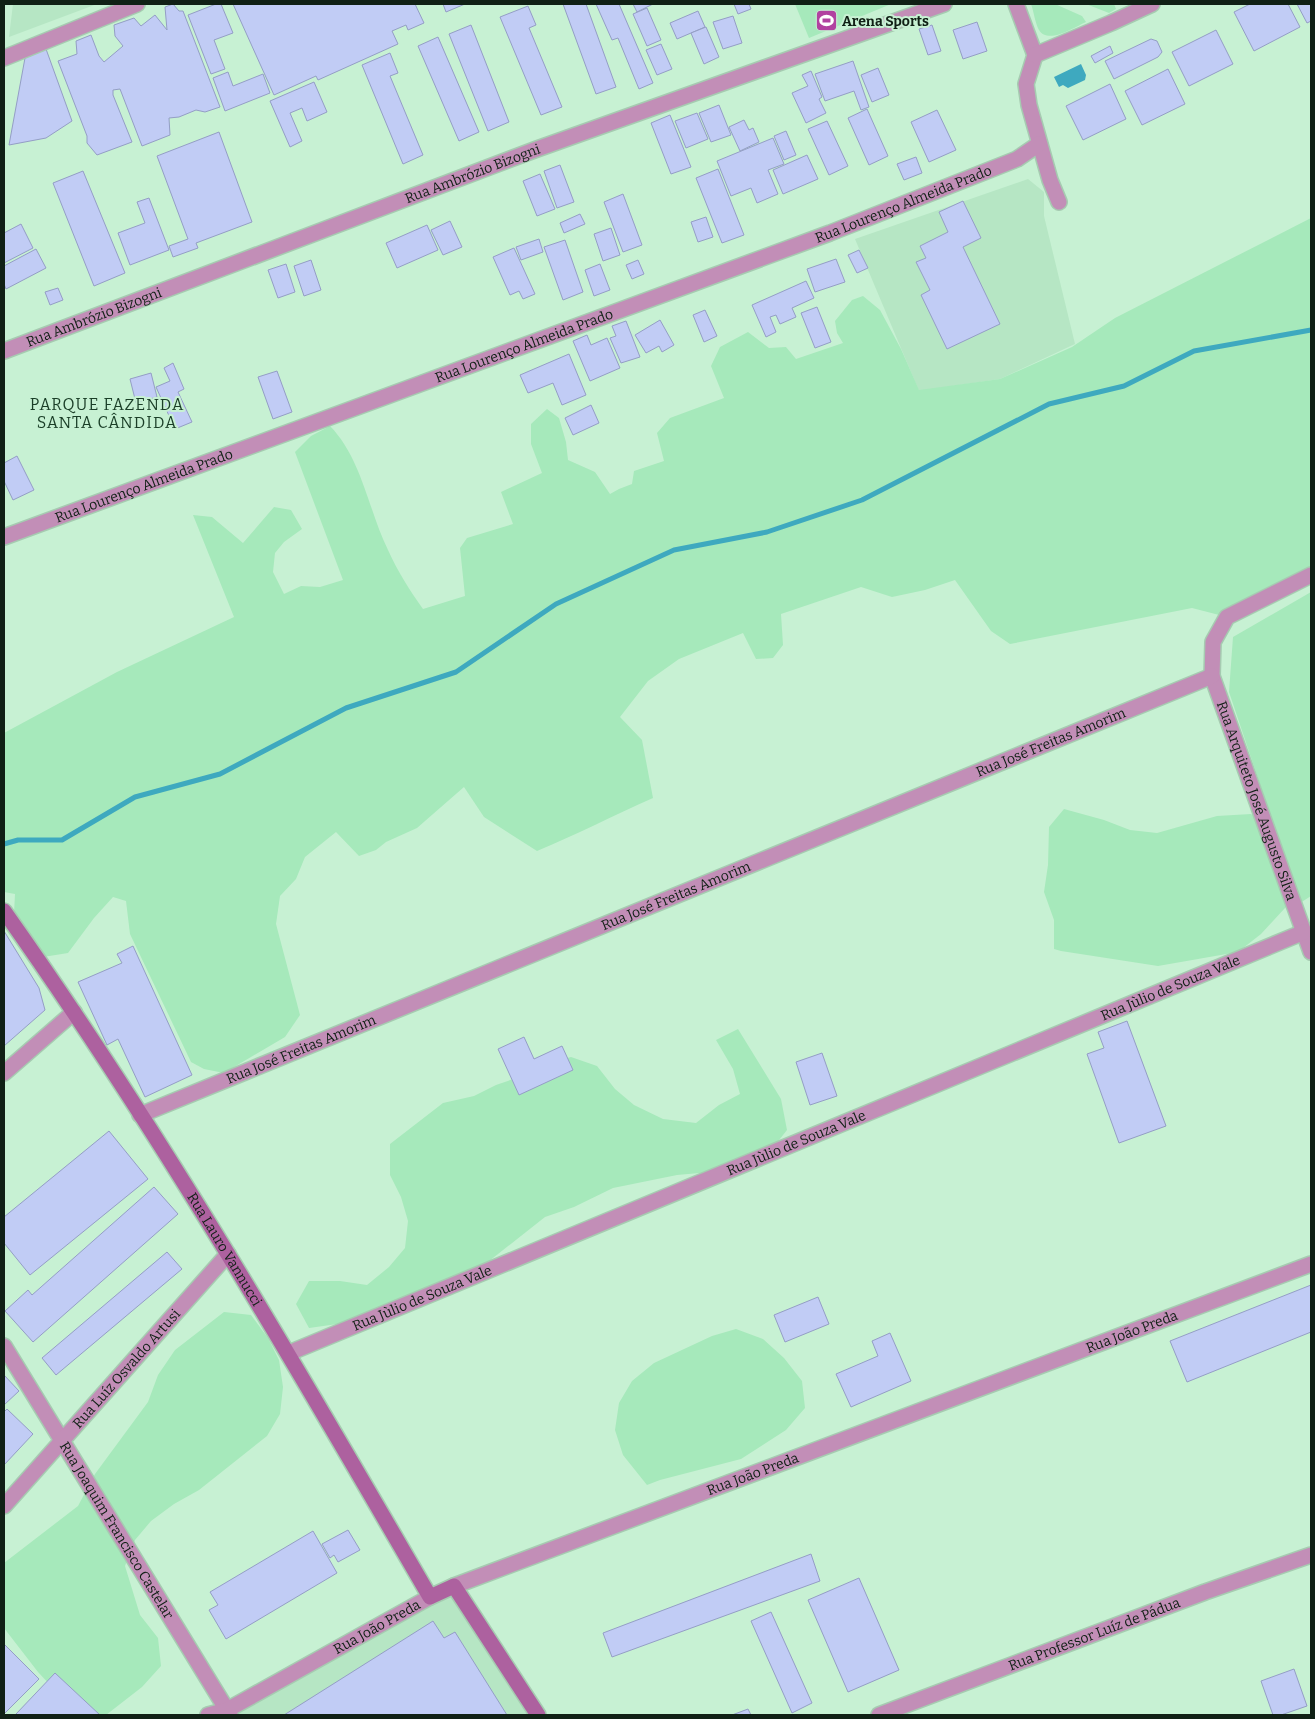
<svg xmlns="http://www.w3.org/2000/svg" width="1315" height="1719" viewBox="0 0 1315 1719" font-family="Bitter,serif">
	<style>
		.built { fill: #b6e6c4 }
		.green { fill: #a6e9bb }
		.water { fill: #3ea9bf }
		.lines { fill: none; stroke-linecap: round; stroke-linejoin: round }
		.stream { stroke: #3ea9bf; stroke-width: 5 }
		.building { fill: #c1ccf5; stroke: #949ec5 }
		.street-casing { stroke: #a6cbb1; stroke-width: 18 }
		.secondary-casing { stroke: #a6cbb1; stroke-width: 18 }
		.street { stroke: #c28eb7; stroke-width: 15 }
		.secondary { stroke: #ad619f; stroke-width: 15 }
		.labels { text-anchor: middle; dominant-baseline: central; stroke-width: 4; stroke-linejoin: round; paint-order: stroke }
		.poi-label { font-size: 14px; font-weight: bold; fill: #102015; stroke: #c7f1d3; text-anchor: start }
		.street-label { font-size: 14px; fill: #102015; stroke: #c7f1d3 }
		.quarter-label { font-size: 16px; letter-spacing: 1px; fill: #1a3e27; stroke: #c7f1d3 }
	</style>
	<rect width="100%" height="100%" fill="#c7f1d3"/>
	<g class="built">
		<path d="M 13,4 L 97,4 L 9,37 Z"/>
		<path d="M 1028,179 L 1044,192 L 1044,216 L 1075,344 L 1000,379 L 919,391 L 855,239 Z"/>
		<path d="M 454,1586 L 538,1715 L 230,1715 Z"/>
	</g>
	<g class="green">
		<path d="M 795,4 L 891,4 L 809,38 Z"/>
		<path d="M 1031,4 L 1055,4 L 1082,16 L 1086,22 C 1075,27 1048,45 1039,30 C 1035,23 1034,12 1031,4 Z"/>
		<path d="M 1086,4 L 1114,4 L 1116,9 L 1109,13 Z"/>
		<path d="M 1311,218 L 1311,575 L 1227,617 L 1192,608 L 1010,644 L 991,631 L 955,580 L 925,590 L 892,597 L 861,587 L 781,614 L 783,645 L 773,658 L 756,659 L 743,633 L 679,659 L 648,681 L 620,717 L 642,740 L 653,798 C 614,815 576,835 537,851 L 484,817 L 464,787 L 417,828 L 386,842 L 376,850 L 359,856 L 336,832 L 305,857 L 296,879 L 280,896 L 276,924 L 300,1015 L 285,1037 L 224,1073 L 204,1069 L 191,1062 L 130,934 L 126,901 L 113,897 L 94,918 L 68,953 L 43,957 L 14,913 L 15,894 L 4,892 L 4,733 L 117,672 L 234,617 L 193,515 L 212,517 L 243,543 L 274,507 L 291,510 L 302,529 L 284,542 L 275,553 L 273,572 L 284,594 L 301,586 L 320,587 L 343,580 L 295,452 L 311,436 L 330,426 C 362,459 368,509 388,550 C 397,570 410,591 423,609 L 465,596 L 460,548 L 467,538 L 513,524 L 501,492 L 542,473 L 531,444 L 531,424 L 547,409 L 559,418 L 566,442 L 568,460 L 595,472 L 610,494 L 619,489 L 632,484 L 634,471 L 664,461 L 657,433 L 670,418 L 724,398 L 711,366 L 720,347 L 748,332 L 769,348 L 786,347 L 796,359 L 843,343 L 837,333 L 835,321 L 852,300 L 863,296 L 880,310 L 901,349 L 919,390 L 1000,379 L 1072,347 L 1115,318 Z"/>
		<path d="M 1311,592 L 1311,896 L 1300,903 L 1297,895 L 1261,934 L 1238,952 L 1158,966 L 1061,951 L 1054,949 L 1054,920 L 1044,892 L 1048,865 L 1049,827 L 1064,809 L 1104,820 L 1130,830 L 1157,833 L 1217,816 L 1251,814 L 1275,829 L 1229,692 L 1233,637 Z"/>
		<path d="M 738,1029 L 781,1099 L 787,1130 L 772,1149 L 745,1169 L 677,1175 L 613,1188 L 574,1207 L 545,1217 L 455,1288 L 359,1321 L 309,1328 L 296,1304 L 309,1281 L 340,1281 L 367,1285 L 389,1267 L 405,1248 L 408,1221 L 401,1197 L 390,1175 L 390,1144 L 443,1103 L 474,1096 L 496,1085 L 525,1075 L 546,1064 L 571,1057 L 597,1066 L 615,1089 L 634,1105 L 663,1119 L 696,1123 L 719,1105 L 740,1094 L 733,1069 L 716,1040 Z"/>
		<path d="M 224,1312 L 251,1315 L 268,1338 L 279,1360 L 283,1387 L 280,1414 L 267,1436 L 199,1490 L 174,1504 L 151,1521 L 135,1540 L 125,1566 L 140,1615 L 158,1638 L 161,1666 L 142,1687 L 106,1715 L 78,1715 L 38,1672 L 4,1628 L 4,1563 L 78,1506 L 95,1474 L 148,1402 L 158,1375 L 175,1350 Z"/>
		<path d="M 736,1329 L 763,1339 L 784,1358 L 802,1381 L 805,1408 L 786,1430 L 741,1459 L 660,1480 L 647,1485 L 623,1455 L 615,1430 L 619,1403 L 632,1381 L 654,1363 L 712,1336 Z"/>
	</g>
	<path class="water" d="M 1081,64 L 1086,75 L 1085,80 L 1068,88 L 1063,85 L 1059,87 L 1054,77 Z"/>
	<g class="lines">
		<path class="stream" d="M 4,844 L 18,840 L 62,840 L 135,797 L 220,774 L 346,708 L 456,672 L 556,604 L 674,550 L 767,532 L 862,500 L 1049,404 L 1124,386 L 1194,351 L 1311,330"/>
	</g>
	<g class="building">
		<path d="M 173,4 L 179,11 L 183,11 L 220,107 L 205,112 L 196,110 L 179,117 L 169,118 L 170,135 L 142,146 L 120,89 L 113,90 L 113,95 L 132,142 L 97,155 L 87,143 L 87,136 L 58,61 L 77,54 L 76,41 L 91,35 L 99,56 L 104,62 L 123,46 L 115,36 L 114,25 L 134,18 L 141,26 L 155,15 L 167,30 L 165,7 Z"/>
		<path d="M 216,4 L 221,4 L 233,33 L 214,40 L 225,69 L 211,74 L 188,15 Z"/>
		<path d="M 233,4 L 415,4 L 424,23 L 408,30 L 406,25 L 392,31 L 398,44 L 318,80 L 316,76 L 274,95 Z"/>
		<path d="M 443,4 L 465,4 L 446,12 Z"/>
		<path d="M 563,4 L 586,4 L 616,87 L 596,94 Z"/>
		<path d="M 596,4 L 619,4 L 653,83 L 639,89 L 618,38 L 612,40 Z"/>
		<path d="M 633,4 L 653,4 L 637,12 Z"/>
		<path d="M 734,4 L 749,4 L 751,9 L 738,14 Z"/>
		<path d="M 1250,4 L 1288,4 L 1300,27 L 1254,51 L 1234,12 Z"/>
		<path d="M 1297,4 L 1311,4 L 1311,21 L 1307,23 Z"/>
		<path d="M 528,6 L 536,25 L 529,28 L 562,107 L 541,115 L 500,17 Z"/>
		<path d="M 647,8 L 661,40 L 647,46 L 633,14 Z"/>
		<path d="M 698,11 L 705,27 L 677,39 L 670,23 Z"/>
		<path d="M 733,16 L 742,43 L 723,49 L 713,22 Z"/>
		<path d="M 977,22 L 987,51 L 963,59 L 953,30 Z"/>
		<path d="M 471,25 L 509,122 L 488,131 L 449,34 Z"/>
		<path d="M 932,25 L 941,51 L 928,55 L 919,29 Z"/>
		<path d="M 706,27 L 719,57 L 704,64 L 691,33 Z"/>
		<path d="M 1216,30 L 1233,64 L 1189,86 L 1172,52 Z"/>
		<path d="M 438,37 L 479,132 L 459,141 L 418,46 Z"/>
		<path d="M 1151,39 L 1157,41 L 1162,52 L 1158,57 L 1114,79 L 1105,61 Z"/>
		<path d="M 661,44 L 672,69 L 657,75 L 646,50 Z"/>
		<path d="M 1110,46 L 1113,53 L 1095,63 L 1091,56 Z"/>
		<path d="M 46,49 L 72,121 L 46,138 L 9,145 L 25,58 Z"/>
		<path d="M 390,53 L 398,73 L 390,76 L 423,155 L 403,164 L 362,65 Z"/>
		<path d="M 853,61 L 869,107 L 861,110 L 854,91 L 825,101 L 815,74 Z"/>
		<path d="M 878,68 L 889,95 L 872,102 L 861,75 Z"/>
		<path d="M 1168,69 L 1185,104 L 1142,125 L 1125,91 Z"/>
		<path d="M 811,71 L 822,97 L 819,99 L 826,113 L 806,123 L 792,93 L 808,86 L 802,75 Z"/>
		<path d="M 228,72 L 233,86 L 263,74 L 270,93 L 225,111 L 213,78 Z"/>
		<path d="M 314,82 L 327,112 L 307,121 L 302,108 L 290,113 L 302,141 L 290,147 L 270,101 Z"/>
		<path d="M 1110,84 L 1126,119 L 1083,140 L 1066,106 Z"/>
		<path d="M 719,105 L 731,135 L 711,142 L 699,113 Z"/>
		<path d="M 867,109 L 888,156 L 869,165 L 848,118 Z"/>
		<path d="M 937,110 L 956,150 L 929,162 L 911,122 Z"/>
		<path d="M 697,113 L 708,139 L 686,148 L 675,121 Z"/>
		<path d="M 670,115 L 691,167 L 671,174 L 651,123 Z"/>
		<path d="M 744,120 L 749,130 L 753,128 L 759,142 L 740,151 L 729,127 Z"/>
		<path d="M 827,121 L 848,166 L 829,175 L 808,129 Z"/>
		<path d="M 786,131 L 796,155 L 784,160 L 774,136 Z"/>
		<path d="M 219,132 L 252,222 L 196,243 L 198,248 L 173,257 L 169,246 L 188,239 L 157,156 Z"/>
		<path d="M 773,138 L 784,164 L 768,170 L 778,194 L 757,203 L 751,188 L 731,196 L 717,161 Z"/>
		<path d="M 807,155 L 818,179 L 783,194 L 773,170 Z"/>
		<path d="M 916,157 L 922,173 L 904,180 L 897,164 Z"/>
		<path d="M 560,165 L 574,202 L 557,208 L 544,171 Z"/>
		<path d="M 718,169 L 744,235 L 722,243 L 696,178 Z"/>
		<path d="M 83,171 L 125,273 L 94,286 L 53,183 Z"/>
		<path d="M 540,174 L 555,209 L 537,216 L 523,181 Z"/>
		<path d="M 623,194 L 642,245 L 623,252 L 604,202 Z"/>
		<path d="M 149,198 L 169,250 L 130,265 L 118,233 L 145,223 L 137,202 Z"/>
		<path d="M 963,201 L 981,238 L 963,247 L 1000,324 L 947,349 L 921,295 L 930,290 L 916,262 L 926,258 L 920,246 L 948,232 L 939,212 Z"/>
		<path d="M 580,214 L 585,224 L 564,233 L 560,223 Z"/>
		<path d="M 706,217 L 713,237 L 698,242 L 691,222 Z"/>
		<path d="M 450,221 L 462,247 L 443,255 L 431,230 Z"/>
		<path d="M 21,224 L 33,248 L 4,263 L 4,233 Z"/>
		<path d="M 427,225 L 438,250 L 397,268 L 386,243 Z"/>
		<path d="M 611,228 L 620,255 L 603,261 L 594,234 Z"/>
		<path d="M 539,239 L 543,252 L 521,260 L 516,247 Z"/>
		<path d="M 565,240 L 583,292 L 563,300 L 544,247 Z"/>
		<path d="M 514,248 L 535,294 L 523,299 L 519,291 L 510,295 L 493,257 Z"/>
		<path d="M 36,249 L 46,268 L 6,289 L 4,284 L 4,266 Z"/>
		<path d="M 859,250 L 868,268 L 857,273 L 848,255 Z"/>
		<path d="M 836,259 L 845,282 L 815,292 L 807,269 Z"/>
		<path d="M 311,260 L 321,290 L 304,296 L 294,266 Z"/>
		<path d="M 638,260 L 644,274 L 632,279 L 626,265 Z"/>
		<path d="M 286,264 L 295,292 L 278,298 L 268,270 Z"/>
		<path d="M 600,264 L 610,290 L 594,296 L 585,270 Z"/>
		<path d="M 806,281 L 814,298 L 792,308 L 796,317 L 780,324 L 776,315 L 770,317 L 776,332 L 766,337 L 752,305 Z"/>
		<path d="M 58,288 L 63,300 L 50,305 L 45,292 Z"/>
		<path d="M 817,307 L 831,342 L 815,348 L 801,313 Z"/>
		<path d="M 705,310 L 717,336 L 704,342 L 693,315 Z"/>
		<path d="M 660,320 L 674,345 L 662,352 L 659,346 L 646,353 L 635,335 Z"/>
		<path d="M 626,321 L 640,357 L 621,363 L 610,338 L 616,336 L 612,326 Z"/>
		<path d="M 587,335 L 591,345 L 607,338 L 620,368 L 590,381 L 573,341 Z"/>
		<path d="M 569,354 L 586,395 L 562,405 L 553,383 L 528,393 L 520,375 Z"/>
		<path d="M 173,363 L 184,389 L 178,392 L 192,422 L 175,429 L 156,387 L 170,381 L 164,368 Z"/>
		<path d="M 277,371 L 292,412 L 273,419 L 258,377 Z"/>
		<path d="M 151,373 L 157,397 L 136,403 L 130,379 Z"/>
		<path d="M 591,405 L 599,423 L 573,435 L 565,418 Z"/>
		<path d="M 17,456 L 34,490 L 13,500 L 4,481 L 4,463 Z"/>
		<path d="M 4,931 L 39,988 L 45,1010 L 4,1046 Z"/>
		<path d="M 133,946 L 192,1075 L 145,1097 L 118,1039 L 107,1045 L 78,982 L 122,963 L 117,954 Z"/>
		<path d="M 1127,1021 L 1166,1126 L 1119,1143 L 1087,1054 L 1104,1048 L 1098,1032 Z"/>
		<path d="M 524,1037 L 534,1059 L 562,1046 L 573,1070 L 519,1095 L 498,1049 Z"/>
		<path d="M 822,1053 L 837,1096 L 810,1105 L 796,1062 Z"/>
		<path d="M 109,1131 L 148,1179 L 30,1275 L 4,1243 L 4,1217 Z"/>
		<path d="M 154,1187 L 178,1214 L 33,1342 L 5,1311 L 28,1290 L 32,1295 Z"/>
		<path d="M 167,1252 L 182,1269 L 56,1375 L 42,1358 Z"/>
		<path d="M 1311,1285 L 1311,1332 L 1187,1382 L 1170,1341 Z"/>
		<path d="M 818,1297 L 829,1324 L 785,1342 L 774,1315 Z"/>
		<path d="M 890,1333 L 911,1381 L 851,1407 L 836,1374 L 878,1356 L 872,1341 Z"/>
		<path d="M 4,1375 L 19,1391 L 4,1405 Z"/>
		<path d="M 7,1409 L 33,1434 L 4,1465 L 4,1412 Z"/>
		<path d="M 348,1530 L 360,1550 L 338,1562 L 334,1555 L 330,1558 L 322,1544 Z"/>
		<path d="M 313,1531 L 337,1573 L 226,1639 L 209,1610 L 218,1605 L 210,1592 Z"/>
		<path d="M 811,1554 L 820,1581 L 612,1657 L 603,1633 Z"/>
		<path d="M 859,1578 L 899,1670 L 848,1692 L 808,1600 Z"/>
		<path d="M 771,1612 L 812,1703 L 792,1713 L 751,1621 Z"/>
		<path d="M 433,1621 L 444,1638 L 455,1632 L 507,1715 L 284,1715 Z"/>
		<path d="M 4,1644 L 39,1679 L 4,1714 Z"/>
		<path d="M 1294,1669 L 1307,1706 L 1281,1715 L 1273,1715 L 1261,1681 Z"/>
		<path d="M 55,1673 L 100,1715 L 17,1715 L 16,1714 Z"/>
		<path d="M 748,1709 L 751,1715 L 732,1715 Z"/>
	</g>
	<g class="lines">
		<defs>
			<g id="street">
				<path d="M 1016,4 L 1035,55 L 1026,84 L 1029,105 L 1050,180 L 1059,202"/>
				<path d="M 1035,55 L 1111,23 L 1152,4"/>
				<path d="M 4,58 L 137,4"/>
				<path id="s1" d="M 4,351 L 537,149 L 944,4"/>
				<path id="s2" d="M 4,537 L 830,233 L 1017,159 L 1039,144"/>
				<path id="s3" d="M 1311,575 L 1227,617 L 1213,642 L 1212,676 L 1311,952"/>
				<path d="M 4,1073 L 74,1012"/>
				<path id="s4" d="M 140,1115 L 1212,676"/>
				<path id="s5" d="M 4,1346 L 230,1715"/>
				<path id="s6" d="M 289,1353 L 1304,932"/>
				<path id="s7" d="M 4,1506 L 228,1254"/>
				<path id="s8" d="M 454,1586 L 1311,1264"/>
				<path id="s9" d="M 208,1715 L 227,1710 L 430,1597"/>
				<path id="s10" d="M 879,1715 L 1205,1592 L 1311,1555"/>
			</g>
			<g id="secondary">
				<path id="s11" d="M 4,911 C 160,1131 295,1364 430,1597 L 454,1586 L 538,1715"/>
			</g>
		</defs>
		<use href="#street" class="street-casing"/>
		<use href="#secondary" class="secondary-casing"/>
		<use href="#street" class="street"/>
		<use href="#secondary" class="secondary"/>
	</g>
	<defs>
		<symbol id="stadium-square" viewBox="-11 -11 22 22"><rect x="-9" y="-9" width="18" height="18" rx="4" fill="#b142a0" stroke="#c7f1d3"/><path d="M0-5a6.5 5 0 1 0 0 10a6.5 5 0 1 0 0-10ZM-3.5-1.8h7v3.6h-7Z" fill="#fff"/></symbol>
	</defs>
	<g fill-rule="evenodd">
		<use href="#stadium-square" x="814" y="8" width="25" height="25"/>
	</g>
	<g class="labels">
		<g class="poi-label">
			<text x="842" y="21">Arena Sports</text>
		</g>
		<g class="street-label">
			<text stroke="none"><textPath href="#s1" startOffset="501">Rua Ambrózio Bizogni</textPath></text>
			<text stroke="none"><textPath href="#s2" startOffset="959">Rua Lourenço Almeida Prado</textPath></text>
			<text stroke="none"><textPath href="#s1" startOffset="96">Rua Ambrózio Bizogni</textPath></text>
			<text stroke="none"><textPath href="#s2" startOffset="554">Rua Lourenço Almeida Prado</textPath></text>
			<text stroke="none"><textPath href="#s2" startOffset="149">Rua Lourenço Almeida Prado</textPath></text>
			<text stroke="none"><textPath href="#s4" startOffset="984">Rua José Freitas Amorim</textPath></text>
			<text stroke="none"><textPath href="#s3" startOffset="289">Rua Arquiteto José Augusto Silva</textPath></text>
			<text stroke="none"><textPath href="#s4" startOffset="579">Rua José Freitas Amorim</textPath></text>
			<text stroke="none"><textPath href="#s6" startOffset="954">Rua Jùlio de Souza Vale</textPath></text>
			<text stroke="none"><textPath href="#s4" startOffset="174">Rua José Freitas Amorim</textPath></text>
			<text stroke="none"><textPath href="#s6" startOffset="549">Rua Jùlio de Souza Vale</textPath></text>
			<text stroke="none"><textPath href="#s11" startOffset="404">Rua Lauro Vannucci</textPath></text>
			<text stroke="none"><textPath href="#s6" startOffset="144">Rua Jùlio de Souza Vale</textPath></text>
			<text stroke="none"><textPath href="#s8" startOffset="724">Rua João Preda</textPath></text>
			<text stroke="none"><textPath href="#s7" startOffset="184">Rua Luíz Osvaldo Artusi</textPath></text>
			<text stroke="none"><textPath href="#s8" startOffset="319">Rua João Preda</textPath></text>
			<text stroke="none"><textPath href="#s5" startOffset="216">Rua Joaquim Francisco Castelar</textPath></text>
			<text stroke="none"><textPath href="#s9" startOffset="191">Rua João Preda</textPath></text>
			<text stroke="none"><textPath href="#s10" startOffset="230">Rua Professor Luíz de Pádua</textPath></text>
		</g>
		<g class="quarter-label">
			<text x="107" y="404">PARQUE FAZENDA<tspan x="107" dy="18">SANTA CÂNDIDA</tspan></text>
		</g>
	</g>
	<rect width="1315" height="1719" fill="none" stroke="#102015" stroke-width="10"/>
</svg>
